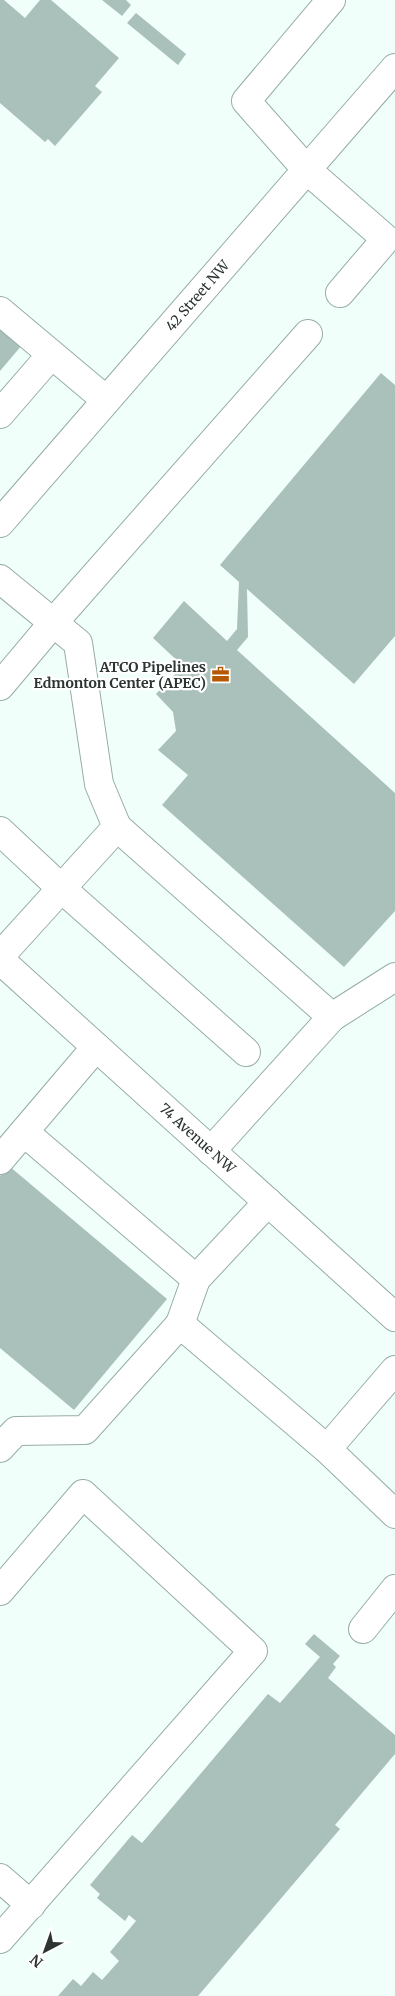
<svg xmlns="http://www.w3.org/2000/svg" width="395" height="1996" viewBox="0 0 395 1996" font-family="Merriweather,serif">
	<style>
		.building { fill: #aac0bb }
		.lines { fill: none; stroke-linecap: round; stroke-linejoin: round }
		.minor-casing { stroke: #97ada7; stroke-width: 30 }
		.minor { stroke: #fff; stroke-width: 28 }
		.labels { text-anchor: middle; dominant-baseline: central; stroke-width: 4.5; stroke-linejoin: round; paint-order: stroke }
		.street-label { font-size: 14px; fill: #2c3532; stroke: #fff }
		.poi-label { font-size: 14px; font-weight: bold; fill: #2c3532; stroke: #fff; text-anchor: end }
	</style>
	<rect width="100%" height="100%" fill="#f1fffb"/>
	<g class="building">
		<path d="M 0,0 L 4,0 L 25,18 L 40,0 L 51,0 L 119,58 L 95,86 L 102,92 L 55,146 L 48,139 L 45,142 L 0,103 Z"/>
		<path d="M 102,0 L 126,0 L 131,5 L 122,16 Z"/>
		<path d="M 136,13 L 186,54 L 178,65 L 127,23 Z"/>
		<path d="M 0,326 L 22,345 L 0,371 Z"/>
		<path d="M 381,373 L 395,385 L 395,636 L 354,684 L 247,589 L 248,637 L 237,650 L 395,793 L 395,911 L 344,967 L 162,805 L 188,775 L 158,750 L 176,731 L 173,712 L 156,694 L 183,666 L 153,638 L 184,601 L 227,641 L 237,629 L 239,582 L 220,565 Z"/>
		<path d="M 9,1166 L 167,1299 L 74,1410 L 0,1348 L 0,1176 Z"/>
		<path d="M 314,1634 L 340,1656 L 333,1664 L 336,1667 L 328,1678 L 395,1735 L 395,1754 L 335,1825 L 340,1829 L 198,1996 L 58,1996 L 73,1979 L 81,1986 L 93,1972 L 102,1980 L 119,1961 L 110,1952 L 136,1921 L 129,1915 L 125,1921 L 97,1898 L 100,1894 L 90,1885 L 132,1835 L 142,1843 L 268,1694 L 280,1703 L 320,1657 L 305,1644 Z"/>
	</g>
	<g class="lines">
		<defs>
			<g id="minor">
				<path d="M 331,0 L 246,101 L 307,170 L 386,239 L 340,293"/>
				<path d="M 0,311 L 106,400"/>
				<path d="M 0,414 L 51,355"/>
				<path id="s1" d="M 0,523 L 395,68"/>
				<path d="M 0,579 L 78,643 L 99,784 L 117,827 L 0,956"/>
				<path d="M 0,686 L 53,623 L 308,334"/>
				<path d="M 117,827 L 332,1017 L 211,1151"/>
				<path d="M 0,831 L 61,888 L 246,1052"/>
				<path id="s2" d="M 0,960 L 395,1317"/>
				<path d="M 332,1017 L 395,977"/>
				<path d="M 24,1132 L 196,1279"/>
				<path d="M 0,1160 L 96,1047"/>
				<path d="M 180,1324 L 196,1279 L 268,1202"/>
				<path d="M 0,1448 L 16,1431 L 85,1430 L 180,1324 L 327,1449 L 395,1514"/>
				<path d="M 327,1449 L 395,1370"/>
				<path d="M 0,1591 L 83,1494 L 253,1651 L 0,1939"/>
				<path d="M 363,1629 L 395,1589"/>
				<path d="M 0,1878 L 31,1905"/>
			</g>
		</defs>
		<use href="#minor" class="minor-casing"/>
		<use href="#minor" class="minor"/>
	</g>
	<defs>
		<symbol id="office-bare" viewBox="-9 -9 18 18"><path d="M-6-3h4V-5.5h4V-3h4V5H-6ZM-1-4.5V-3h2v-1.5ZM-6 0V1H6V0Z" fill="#b55802" stroke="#fff" stroke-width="2.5" paint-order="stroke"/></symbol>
	</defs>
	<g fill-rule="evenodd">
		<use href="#office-bare" x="208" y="662" width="25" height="25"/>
	</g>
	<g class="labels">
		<g class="street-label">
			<text stroke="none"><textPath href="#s1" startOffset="301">42 Street NW</textPath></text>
			<text stroke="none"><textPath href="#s2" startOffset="266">74 Avenue NW</textPath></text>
		</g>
		<g class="poi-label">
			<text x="206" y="667">ATCO Pipelines<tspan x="206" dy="16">Edmonton Center (APEC)</tspan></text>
		</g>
	</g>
	<g transform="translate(45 1951) rotate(221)" stroke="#ffffff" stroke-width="4" paint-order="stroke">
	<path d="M0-4L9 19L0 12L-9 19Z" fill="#2c3532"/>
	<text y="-8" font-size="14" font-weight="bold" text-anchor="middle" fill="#2c3532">N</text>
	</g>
</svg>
